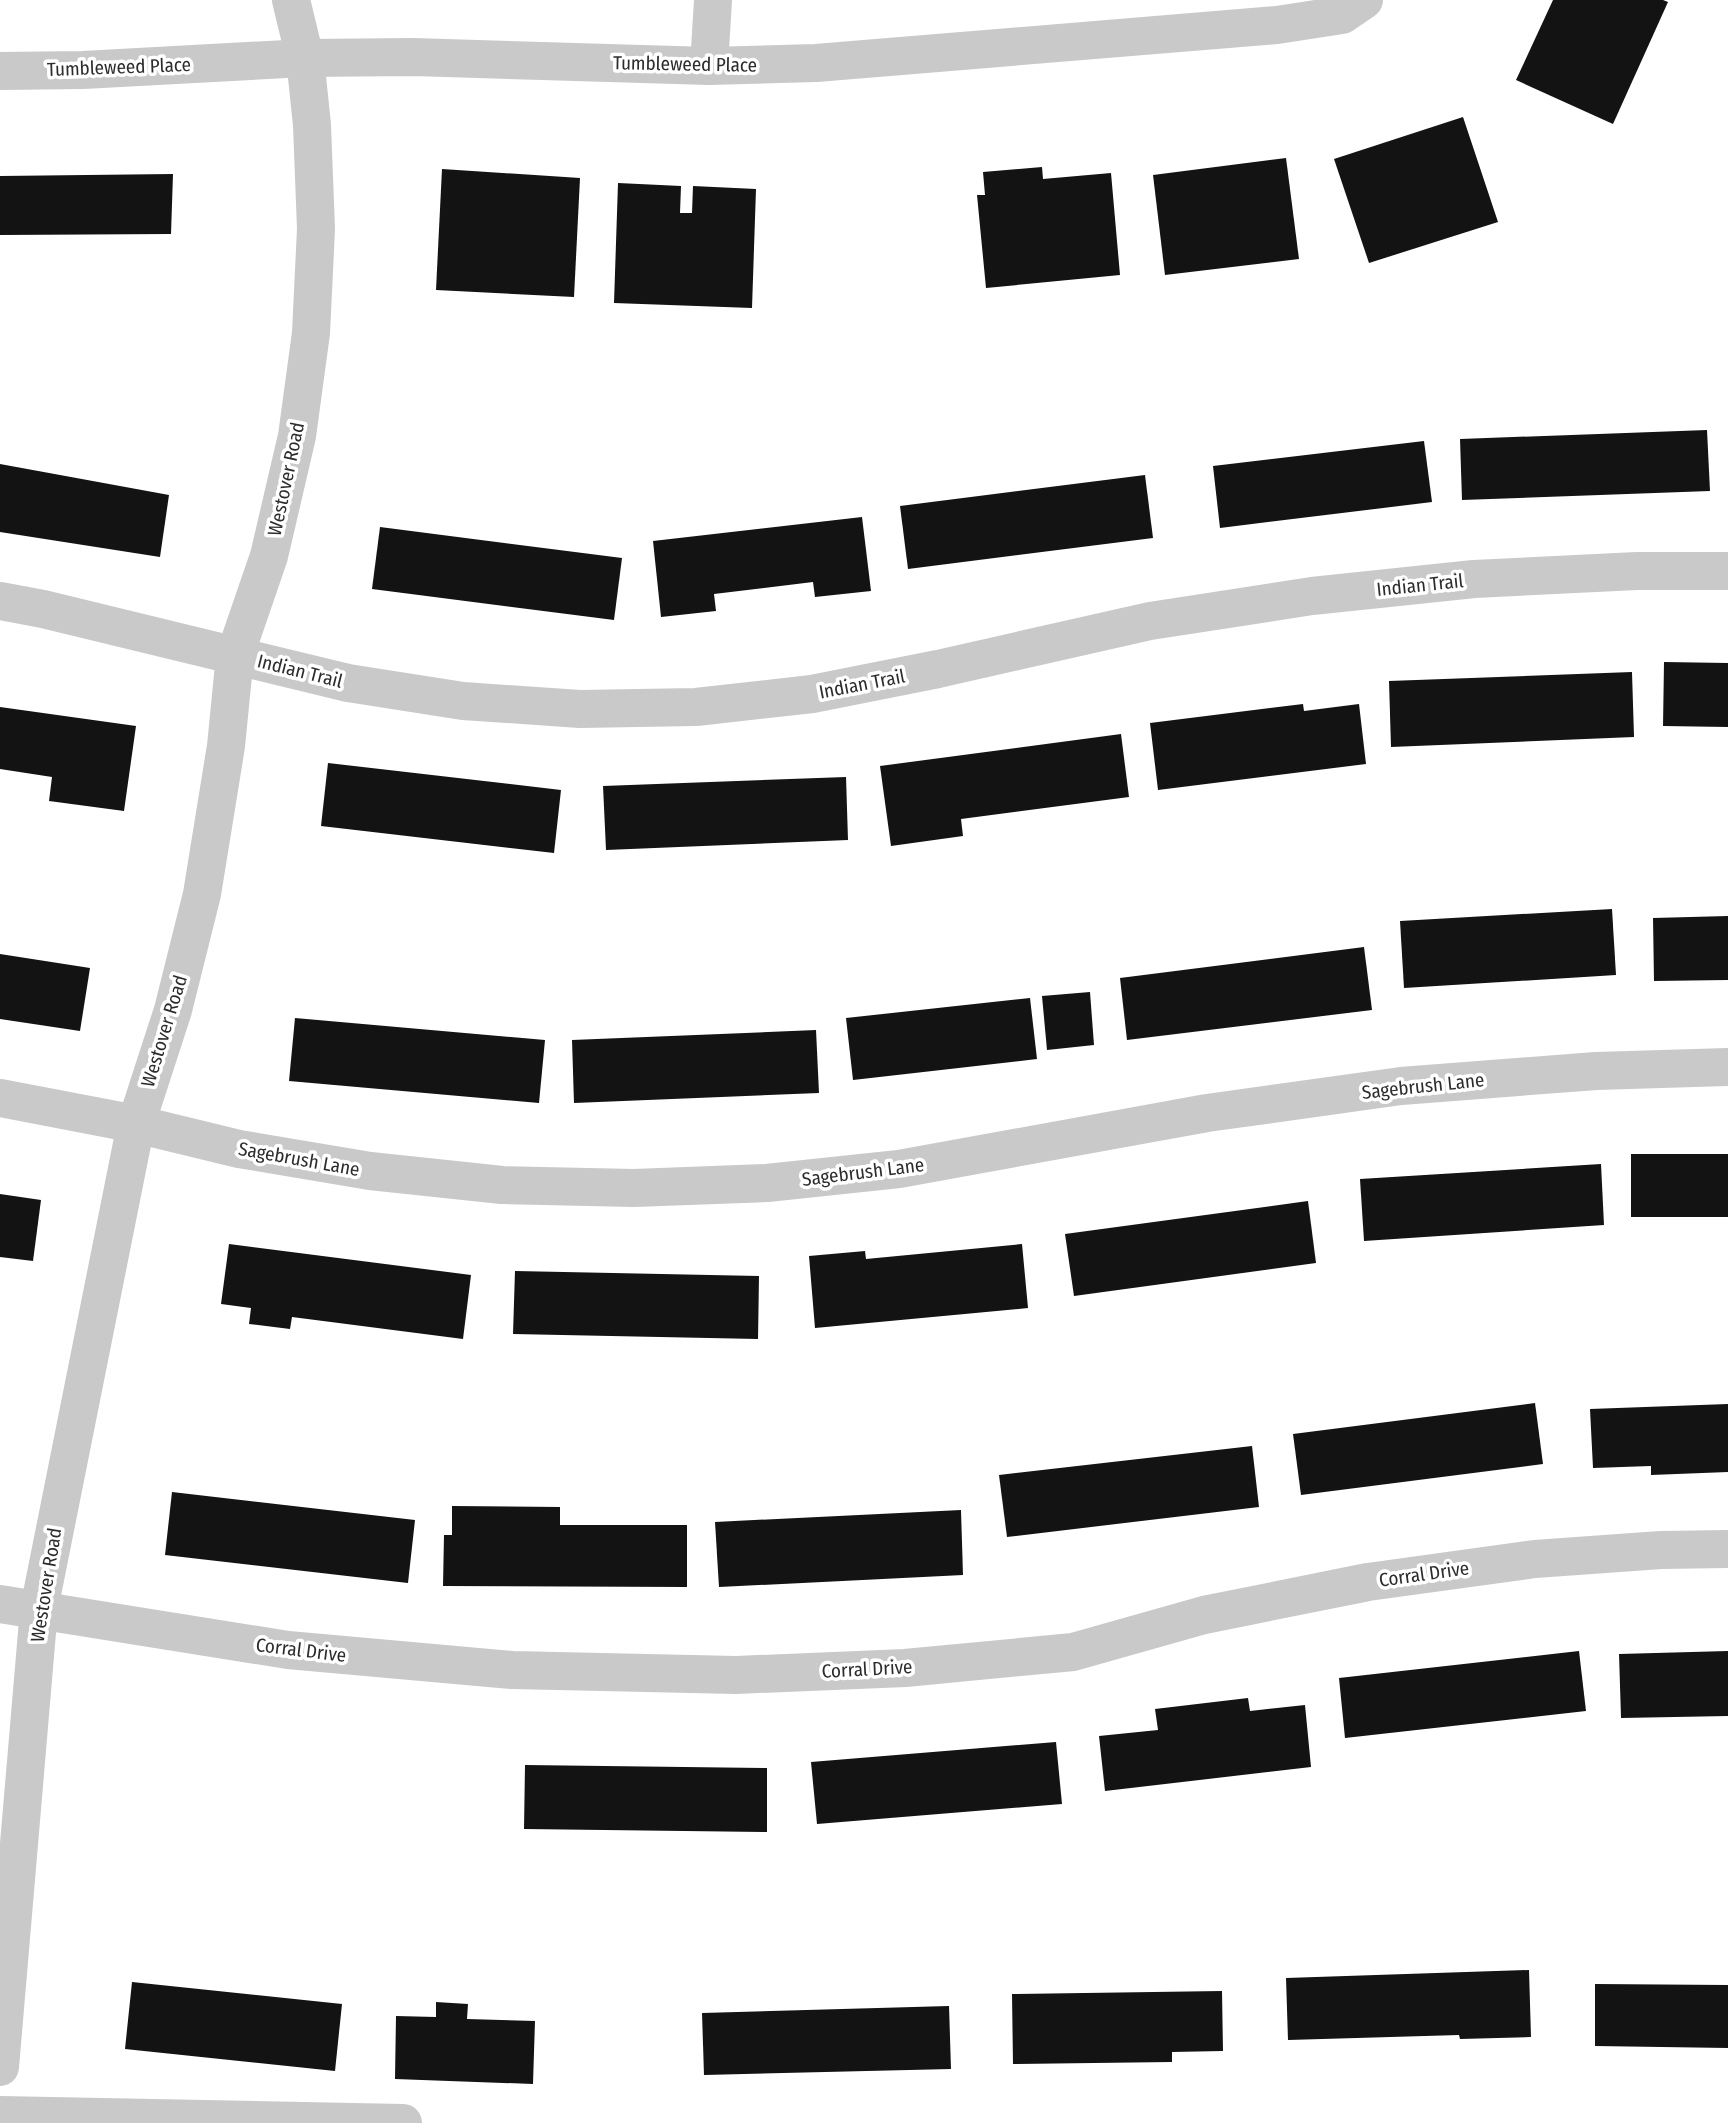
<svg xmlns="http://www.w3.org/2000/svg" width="1728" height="2123" viewBox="0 0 1728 2123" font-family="'Fira Sans Condensed',sans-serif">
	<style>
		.building { fill: #131313 }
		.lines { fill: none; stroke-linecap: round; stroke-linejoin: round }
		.minor { stroke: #c9c9c9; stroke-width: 38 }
		.labels { text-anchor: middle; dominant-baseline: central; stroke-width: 7; stroke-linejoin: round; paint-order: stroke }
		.street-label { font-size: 19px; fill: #2c2c2c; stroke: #fff }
	</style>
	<rect width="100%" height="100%" fill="#fff"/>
	<g class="building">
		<path d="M 1553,0 L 1663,0 L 1668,2 L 1613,124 L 1516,80 Z"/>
		<path d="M 1463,117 L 1498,222 L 1369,263 L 1334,159 Z"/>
		<path d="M 1286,158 L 1299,259 L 1165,275 L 1153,175 Z"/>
		<path d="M 1042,167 L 1043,179 L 1111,173 L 1120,275 L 986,288 L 977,195 L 985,195 L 983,172 Z"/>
		<path d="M 442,169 L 580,178 L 574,297 L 436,290 Z"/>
		<path d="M 173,174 L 171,234 L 0,235 L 0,176 Z"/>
		<path d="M 618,183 L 681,186 L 680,213 L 692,213 L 693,186 L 756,189 L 752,308 L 614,303 Z"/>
		<path d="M 1707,430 L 1710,491 L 1462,500 L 1460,439 Z"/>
		<path d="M 1424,441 L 1432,502 L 1220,528 L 1213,466 Z"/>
		<path d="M 0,464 L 169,495 L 160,557 L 0,532 Z"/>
		<path d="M 1145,475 L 1153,538 L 908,569 L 900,506 Z"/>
		<path d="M 862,517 L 871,591 L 815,597 L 813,582 L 714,594 L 716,611 L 661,617 L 653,541 Z"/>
		<path d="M 380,527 L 622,558 L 614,620 L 372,589 Z"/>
		<path d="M 1664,662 L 1728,663 L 1728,727 L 1663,726 Z"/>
		<path d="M 1632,672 L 1634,737 L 1391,747 L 1389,681 Z"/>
		<path d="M 1303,704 L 1304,711 L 1359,704 L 1366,764 L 1158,790 L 1150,723 Z"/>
		<path d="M 0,707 L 136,726 L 124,811 L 49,801 L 52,777 L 0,769 Z"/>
		<path d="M 1121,734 L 1129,797 L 961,819 L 963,836 L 891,846 L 880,766 Z"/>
		<path d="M 328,763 L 561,790 L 554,853 L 321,826 Z"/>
		<path d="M 846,777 L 848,840 L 606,850 L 603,786 Z"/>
		<path d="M 1612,909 L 1616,975 L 1404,988 L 1400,921 Z"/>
		<path d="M 1728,916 L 1728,980 L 1654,981 L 1653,918 Z"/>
		<path d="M 1364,947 L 1372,1010 L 1127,1040 L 1120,978 Z"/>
		<path d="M 0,954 L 90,968 L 80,1031 L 0,1019 Z"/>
		<path d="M 1090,992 L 1094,1045 L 1047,1050 L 1042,996 Z"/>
		<path d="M 1030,998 L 1037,1059 L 853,1080 L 846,1018 Z"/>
		<path d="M 295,1018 L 545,1040 L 539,1103 L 289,1081 Z"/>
		<path d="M 816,1030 L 819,1093 L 574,1103 L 572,1040 Z"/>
		<rect x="1631" y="1154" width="97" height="63"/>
		<path d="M 1601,1164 L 1604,1225 L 1364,1241 L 1360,1179 Z"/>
		<path d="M 0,1194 L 41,1200 L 33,1261 L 0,1257 Z"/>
		<path d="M 1308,1201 L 1316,1263 L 1074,1296 L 1065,1234 Z"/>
		<path d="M 229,1244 L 471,1275 L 463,1339 L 292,1317 L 290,1329 L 249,1324 L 251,1308 L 221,1304 Z"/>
		<path d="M 1022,1244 L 1028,1308 L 815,1328 L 809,1256 L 865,1251 L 866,1259 Z"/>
		<path d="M 515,1271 L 759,1276 L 758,1339 L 513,1334 Z"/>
		<path d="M 1535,1403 L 1543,1464 L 1301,1495 L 1293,1434 Z"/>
		<path d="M 1728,1404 L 1728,1472 L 1651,1475 L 1651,1466 L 1593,1468 L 1590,1409 Z"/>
		<path d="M 1252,1446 L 1259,1507 L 1007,1537 L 999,1475 Z"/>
		<path d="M 172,1492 L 415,1520 L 408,1583 L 165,1555 Z"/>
		<path d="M 452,1506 L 560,1507 L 560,1525 L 687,1525 L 687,1587 L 443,1586 L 444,1535 L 452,1535 Z"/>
		<path d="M 961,1510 L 963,1575 L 719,1587 L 715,1522 Z"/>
		<path d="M 1579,1651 L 1586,1711 L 1345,1738 L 1339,1678 Z"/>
		<path d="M 1728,1651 L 1728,1716 L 1621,1718 L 1619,1654 Z"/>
		<path d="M 1248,1698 L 1250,1711 L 1305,1705 L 1311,1767 L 1105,1791 L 1099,1736 L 1158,1730 L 1155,1709 Z"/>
		<path d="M 1056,1742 L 1062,1804 L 817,1824 L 811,1762 Z"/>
		<path d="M 525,1765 L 767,1768 L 767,1832 L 524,1829 Z"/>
		<path d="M 1529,1970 L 1531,2037 L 1460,2039 L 1459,2035 L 1288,2040 L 1286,1978 Z"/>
		<path d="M 132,1982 L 342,2004 L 335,2071 L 125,2049 Z"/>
		<path d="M 1595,1984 L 1728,1985 L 1728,2048 L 1595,2046 Z"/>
		<path d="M 1222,1991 L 1223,2051 L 1172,2052 L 1172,2062 L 1013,2064 L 1012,1994 Z"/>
		<path d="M 436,2002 L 468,2004 L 467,2019 L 535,2021 L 533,2084 L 395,2079 L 396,2016 L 436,2017 Z"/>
		<path d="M 949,2006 L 951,2069 L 704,2075 L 702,2013 Z"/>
	</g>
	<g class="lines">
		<g class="minor">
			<path d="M 709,66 L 713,0"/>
			<path d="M 0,71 L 83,70 L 305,58 L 413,57 L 709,66 L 816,63 L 1277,25 L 1342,15 L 1364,0"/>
			<path d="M 0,601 L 43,609 L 348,683 L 463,701 L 580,709 L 696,707 L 812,694 L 938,669 L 1150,621 L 1312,596 L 1474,579 L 1637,571 L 1728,571"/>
			<path d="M 0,1098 L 136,1124 L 239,1149 L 370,1171 L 502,1185 L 634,1188 L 767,1183 L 899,1169 L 1207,1113 L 1401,1086 L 1596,1071 L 1728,1067"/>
			<path d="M 0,1604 L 288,1650 L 512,1670 L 736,1675 L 905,1668 L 1073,1652 L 1204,1615 L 1368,1582 L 1535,1559 L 1661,1550 L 1728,1549"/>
			<path d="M 0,2067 L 39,1609 L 136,1124 L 173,1010 L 202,894 L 226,746 L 235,655 L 269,556 L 297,436 L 311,333 L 316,229 L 312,125 L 305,58 L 291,0"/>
			<path d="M 0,2115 L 403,2123"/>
		</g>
	</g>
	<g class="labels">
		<g class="street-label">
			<text transform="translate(685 64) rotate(1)">Tumbleweed Place</text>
			<text transform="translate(119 67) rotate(-2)">Tumbleweed Place</text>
			<text transform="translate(286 479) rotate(-78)">Westover Road</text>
			<text transform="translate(1420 585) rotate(-6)">Indian Trail</text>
			<text transform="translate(300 671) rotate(14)">Indian Trail</text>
			<text transform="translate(862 684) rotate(-11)">Indian Trail</text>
			<text transform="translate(164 1031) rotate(-73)">Westover Road</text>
			<text transform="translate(1423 1086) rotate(-6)">Sagebrush Lane</text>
			<text transform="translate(299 1159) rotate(10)">Sagebrush Lane</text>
			<text transform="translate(863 1172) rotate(-7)">Sagebrush Lane</text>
			<text transform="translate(1424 1574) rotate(-8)">Corral Drive</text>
			<text transform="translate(46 1585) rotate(-81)">Westover Road</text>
			<text transform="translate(301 1650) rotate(7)">Corral Drive</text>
			<text transform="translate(867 1669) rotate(-3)">Corral Drive</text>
		</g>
	</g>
</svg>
